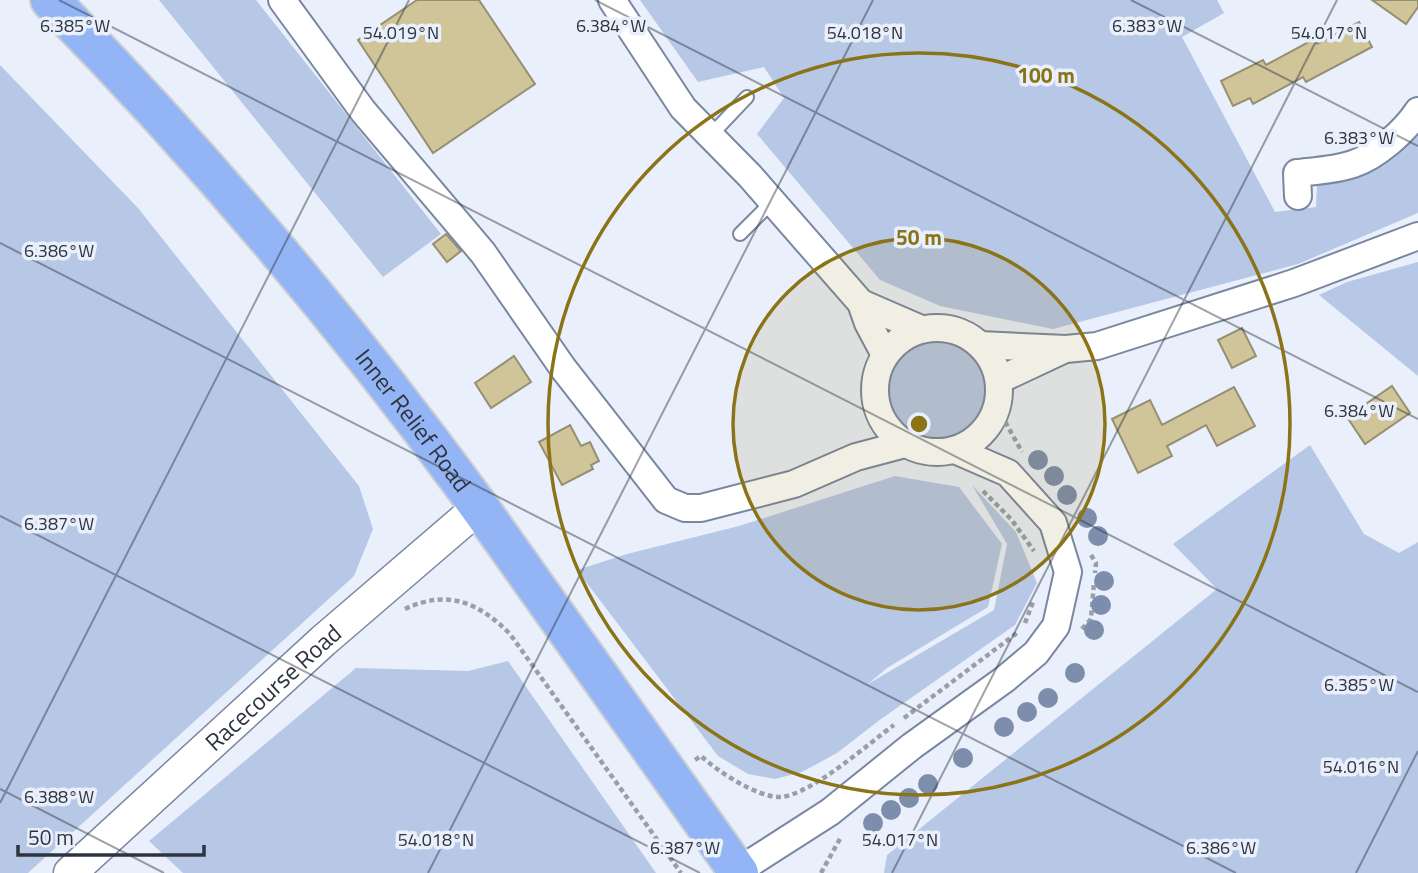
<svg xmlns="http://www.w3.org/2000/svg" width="1418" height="873" viewBox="0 0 1418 873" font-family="'Titillium Web',sans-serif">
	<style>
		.green { fill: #b7c8e6 }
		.building { fill: #d0c499; stroke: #978f73; stroke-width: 2 }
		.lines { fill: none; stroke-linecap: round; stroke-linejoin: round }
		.service-casing { stroke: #7987a0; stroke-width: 16 }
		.minor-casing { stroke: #7987a0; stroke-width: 30 }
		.tertiary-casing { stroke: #7987a0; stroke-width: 35 }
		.primary-casing { stroke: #cdced1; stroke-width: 42 }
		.path { stroke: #999faa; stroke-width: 4.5; stroke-dasharray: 5 3.5; stroke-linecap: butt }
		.service { stroke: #fff; stroke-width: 12 }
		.minor { stroke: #fff; stroke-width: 26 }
		.tertiary { stroke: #fff; stroke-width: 32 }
		.primary { stroke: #93b5f6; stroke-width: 38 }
		.tree { fill: #7d8ead }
		.ticks { fill: none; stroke: #2e343f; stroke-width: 2; stroke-opacity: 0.45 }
		.ring { fill: none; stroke: #8b7417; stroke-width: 3.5 }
		.labels { text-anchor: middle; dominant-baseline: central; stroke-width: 7; stroke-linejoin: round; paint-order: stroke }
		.street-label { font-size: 24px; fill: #2e343f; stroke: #e9f0fb }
		.ticks-label { font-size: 18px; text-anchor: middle; fill: #2e343f; stroke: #e9f0fb; stroke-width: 7; stroke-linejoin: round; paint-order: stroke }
		.centre { fill: #8b7417; stroke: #e9f0fb; stroke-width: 3.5 }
		.ring-label { font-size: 21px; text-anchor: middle; font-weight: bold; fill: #8b7417; stroke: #e9f0fb; stroke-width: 7; stroke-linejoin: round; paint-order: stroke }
	</style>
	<rect width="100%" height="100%" fill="#e9f0fb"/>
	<g class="green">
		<path d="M 159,0 L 256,0 L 441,234 L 383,277 Z"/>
		<path d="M 640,0 L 1217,0 L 1224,13 L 1182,37 L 1275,212 L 1316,207 L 1317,184 L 1393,156 L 1418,136 L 1418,213 L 1298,264 L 1053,329 L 940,306 L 880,280 L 757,134 L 784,98 L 764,67 L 698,82 Z"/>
		<path d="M 0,65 L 138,208 L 359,486 L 373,529 L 354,576 L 28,873 L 0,873 Z"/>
		<path d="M 1418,262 L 1418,376 L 1319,295 L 1347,282 Z"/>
		<circle cx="937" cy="390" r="48"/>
		<path d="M 1310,445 L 1364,534 L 1399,553 L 1418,542 L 1418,873 L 884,873 L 887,855 L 1217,589 L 1173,544 Z"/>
		<path d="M 895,476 L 959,487 L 1002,544 L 988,607 L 887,668 L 868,684 L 994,610 L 1007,544 L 972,485 L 1016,532 L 1037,583 L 1015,625 L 881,719 L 837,753 L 802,772 L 775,779 L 748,774 L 718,756 L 577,570 L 627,554 L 739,526 Z"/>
		<path d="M 508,661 L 656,873 L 183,873 L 149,841 L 356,668 L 468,671 Z"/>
	</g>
	<g class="building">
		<path d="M 417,0 L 479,0 L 535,84 L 433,153 L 358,40 Z"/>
		<path d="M 1372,0 L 1418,0 L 1418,7 L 1406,24 Z"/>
		<path d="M 1359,22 L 1372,47 L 1306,82 L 1303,77 L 1253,104 L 1250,98 L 1233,106 L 1221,81 L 1263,60 L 1266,65 L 1314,39 L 1317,44 Z"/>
		<path d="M 446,234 L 461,251 L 447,262 L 433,244 Z"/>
		<path d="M 1242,328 L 1256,356 L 1232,368 L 1218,340 Z"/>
		<path d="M 514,356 L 531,382 L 491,408 L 475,383 Z"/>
		<path d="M 1392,386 L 1410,413 L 1365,444 L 1347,417 Z"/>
		<path d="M 1234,387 L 1255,426 L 1217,446 L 1206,425 L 1167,446 L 1172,456 L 1138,473 L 1112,419 L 1150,400 L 1162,425 Z"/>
		<path d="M 570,425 L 581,446 L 590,442 L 599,461 L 591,465 L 593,469 L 562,485 L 539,442 Z"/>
	</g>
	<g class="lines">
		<defs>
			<g id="service">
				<path d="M 710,136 L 747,97"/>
				<path d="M 740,234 L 772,202"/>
			</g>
			<g id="minor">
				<path d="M 282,0 L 363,111 L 483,253 L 563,368 L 666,500 L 685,508 L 701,508 L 794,484 L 856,457 L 905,444"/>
				<path d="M 612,0 L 683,108 L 750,176 L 861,303 L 868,323 L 885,355"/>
				<path d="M 1298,196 L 1297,173 C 1315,171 1336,170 1353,164 C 1377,156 1405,131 1418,111"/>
				<path d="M 861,303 L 921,329"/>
				<circle cx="937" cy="390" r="62"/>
				<path d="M 980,345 L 1066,349 L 1097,346 L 1294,283 L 1418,236"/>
				<path d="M 999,380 L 1061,351"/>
				<path d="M 738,871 L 830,812 L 912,746 L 1005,679 L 1036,653 L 1056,626 L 1068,572 L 1053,523 L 1008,473 L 955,450"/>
			</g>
			<g id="tertiary">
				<path id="s1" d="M 70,873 L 323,641 L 479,507"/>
			</g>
			<g id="primary">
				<path id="s2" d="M 50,0 C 205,158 350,330 480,508 C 567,629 652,752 739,873"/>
			</g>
		</defs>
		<use href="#service" class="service-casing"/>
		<use href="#minor" class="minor-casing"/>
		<use href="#tertiary" class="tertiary-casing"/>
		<use href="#primary" class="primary-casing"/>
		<g class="path">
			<path d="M 997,407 L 1022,452"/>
			<path d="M 983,491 L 1011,519 L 1034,551"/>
			<path d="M 1091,555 L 1096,563 L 1095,573"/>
			<path d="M 405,609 C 448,589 478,602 510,634 L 681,873"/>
			<path d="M 1025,623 L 1033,602"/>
			<path d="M 1082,629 L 1091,619 L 1094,582"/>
			<path d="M 904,718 L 1017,633"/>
			<path d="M 695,760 L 701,756 C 717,771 758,798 781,797 C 812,794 868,744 894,725"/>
			<path d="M 821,873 L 841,837"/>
		</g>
		<use href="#service" class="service"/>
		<use href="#minor" class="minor"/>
		<use href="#tertiary" class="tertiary"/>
		<use href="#primary" class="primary"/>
	</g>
	<g class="tree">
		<circle cx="1038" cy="460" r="10"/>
		<circle cx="1054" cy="476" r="10"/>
		<circle cx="1067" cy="495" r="10"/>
		<circle cx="1087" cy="518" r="10"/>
		<circle cx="1098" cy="536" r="10"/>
		<circle cx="1104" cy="581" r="10"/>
		<circle cx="1101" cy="605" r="10"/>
		<circle cx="1094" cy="630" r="10"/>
		<circle cx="1075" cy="673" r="10"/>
		<circle cx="1048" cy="698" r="10"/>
		<circle cx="1027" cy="712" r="10"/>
		<circle cx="1004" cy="727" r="10"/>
		<circle cx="963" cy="758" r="10"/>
		<circle cx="928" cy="784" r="10"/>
		<circle cx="909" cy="798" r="10"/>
		<circle cx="891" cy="810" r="10"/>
		<circle cx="873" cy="823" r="10"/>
	</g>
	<path class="ticks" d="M 59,0 L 1418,692M 595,0 L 1418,419M 1131,0 L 1418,146M 0,243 L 1236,873M 0,516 L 700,873M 0,789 L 164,873M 0,803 L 409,0M 428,873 L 873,0M 892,873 L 1337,0M 1356,873 L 1418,751"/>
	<circle cx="919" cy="424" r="186" fill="#8b7417" fill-opacity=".12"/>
	<g class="ring">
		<circle cx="919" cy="424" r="186"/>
		<circle cx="919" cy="424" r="371"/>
	</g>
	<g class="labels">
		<g class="street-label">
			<text stroke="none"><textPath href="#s2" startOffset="556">Inner Relief Road</textPath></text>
			<text stroke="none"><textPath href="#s1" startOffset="275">Racecourse Road</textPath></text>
		</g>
	</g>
	<g class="ticks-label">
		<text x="1147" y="32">6.383°W</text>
		<text x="75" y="32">6.385°W</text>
		<text x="611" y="32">6.384°W</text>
		<text x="401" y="39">54.019°N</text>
		<text x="865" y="39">54.018°N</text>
		<text x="1329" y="39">54.017°N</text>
		<text x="1359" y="144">6.383°W</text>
		<text x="59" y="257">6.386°W</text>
		<text x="1359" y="417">6.384°W</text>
		<text x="59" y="530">6.387°W</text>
		<text x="1359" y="691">6.385°W</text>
		<text x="1361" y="773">54.016°N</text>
		<text x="59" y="803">6.388°W</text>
		<text x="436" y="846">54.018°N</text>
		<text x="900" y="846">54.017°N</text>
		<text x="685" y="854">6.387°W</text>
		<text x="1221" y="854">6.386°W</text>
	</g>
	<circle cx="919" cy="424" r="10" class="centre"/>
	<g class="ring-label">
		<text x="1046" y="83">100 m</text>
		<text x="919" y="245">50 m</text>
	</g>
	<path d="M18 845v10h186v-10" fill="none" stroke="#2e343f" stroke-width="3.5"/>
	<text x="28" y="845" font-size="21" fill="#2e343f" stroke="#e9f0fb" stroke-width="5" paint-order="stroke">50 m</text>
</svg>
